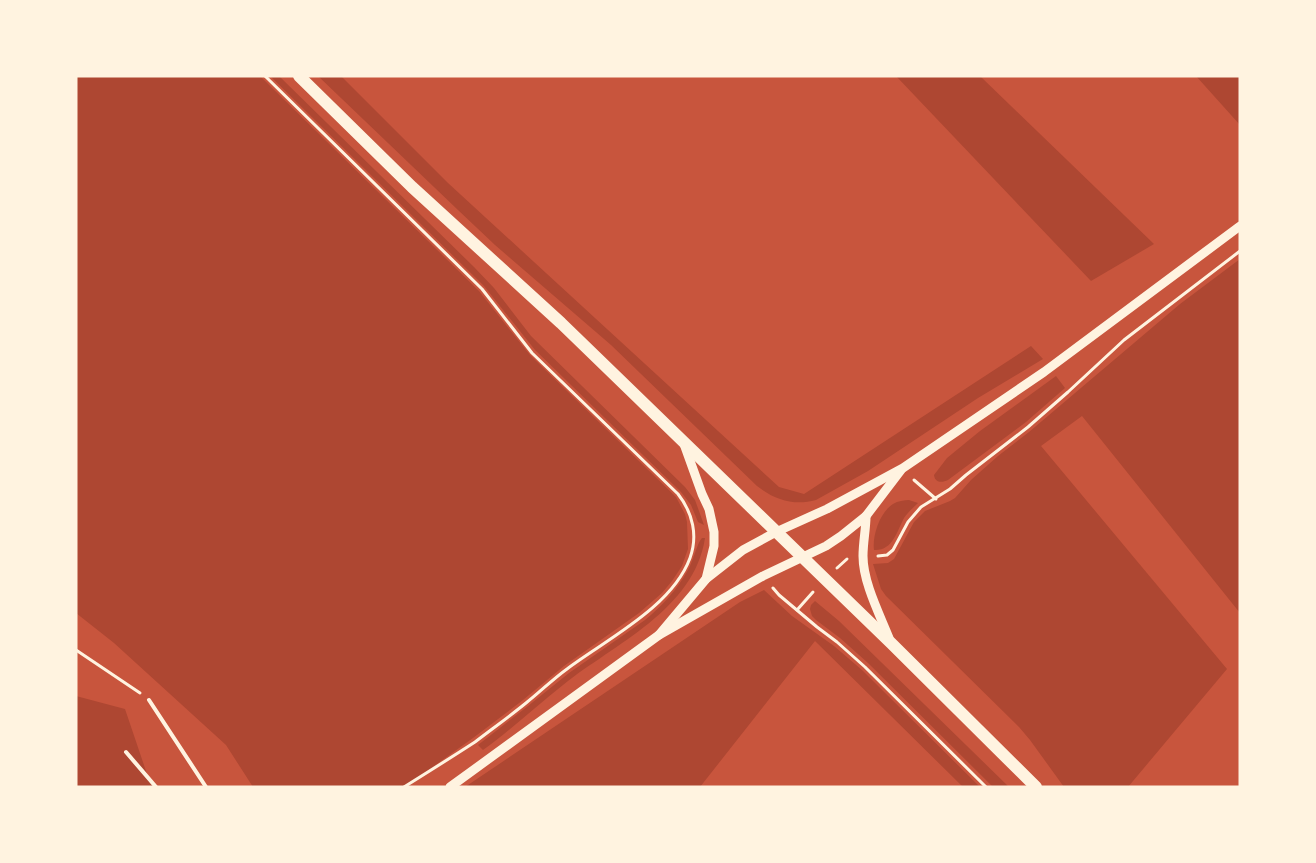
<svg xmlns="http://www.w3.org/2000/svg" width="1316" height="863" viewBox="0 0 1316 863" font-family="'Varela Round',sans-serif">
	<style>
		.green { fill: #ae4732 }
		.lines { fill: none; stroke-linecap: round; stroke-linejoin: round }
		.path { stroke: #fff3e0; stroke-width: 3 }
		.service { stroke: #fff3e0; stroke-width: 4 }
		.tertiary { stroke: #fff3e0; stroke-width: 9 }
		.primary { stroke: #fff3e0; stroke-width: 12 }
	</style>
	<rect width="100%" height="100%" fill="#c8553d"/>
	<g class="green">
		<path d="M 76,76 L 260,76 L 479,291 L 530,355 L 676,497 L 685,514 L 687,522 L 688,549 L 682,566 L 672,581 L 662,593 L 639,613 L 564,666 L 523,700 L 473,738 L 405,787 L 253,787 L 226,745 L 114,643 L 76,613 Z"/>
		<path d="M 270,76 L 279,76 L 474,267 L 494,288 L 531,336 L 685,487 L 695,500 L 704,525 L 698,522 L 691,505 L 681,492 L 535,350 L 484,286 Z"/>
		<path d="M 318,76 L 341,76 L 448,183 L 779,487 L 804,494 L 1031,346 L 1043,359 L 978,398 L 868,471 L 816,500 C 794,506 775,500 757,486 L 611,345 L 495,245 L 458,210 Z"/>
		<path d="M 896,76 L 980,76 L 1154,244 L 1091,281 Z"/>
		<path d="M 1196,76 L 1240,76 L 1240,125 Z"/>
		<path d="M 1240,259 L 1240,613 L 1082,416 L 1041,446 L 1227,669 L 1128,787 L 1064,787 L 1030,740 L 1019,727 L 886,596 L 881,589 L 873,564 L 888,563 L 894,559 L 914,522 L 925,511 L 950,501 L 955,498 L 971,480 L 998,456 L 1029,432 L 1180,304 Z"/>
		<path d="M 1056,376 L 1065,388 L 1026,422 L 948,480 C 942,483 935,483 934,475 L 947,458 L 980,431 Z"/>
		<path d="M 909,500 L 918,503 C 913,508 908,512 904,518 C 897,531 893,551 874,550 C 872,536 880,512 893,504 C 898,501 904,500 909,500 Z"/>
		<path d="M 702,538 L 705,538 C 694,610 614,644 563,685 C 536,706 511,730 483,750 L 478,745 L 528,706 L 569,673 L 645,620 C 662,606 677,590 688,570 C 693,562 697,543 702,538 Z"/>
		<path d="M 764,590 L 792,616 L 834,646 L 862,670 L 980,787 L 963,787 L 815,641 L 700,787 L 465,787 L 740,602 Z"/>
		<path d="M 815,601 L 839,621 L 1009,787 L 993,787 L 868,663 L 840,638 L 816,620 L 812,616 L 810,609 L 811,605 Z"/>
		<path d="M 76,696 L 125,709 L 147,774 L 156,787 L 76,787 Z"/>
	</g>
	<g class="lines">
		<g class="path">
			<path d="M 265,76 L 482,289 L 532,353 L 678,494 C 693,513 698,536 690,558 C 672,607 607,639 567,669 C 553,679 540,692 526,703 C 510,716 492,729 475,742 C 452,757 428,772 404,787"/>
			<path d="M 914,480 L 936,499"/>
			<path d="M 878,556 L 887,555 L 893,550 L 908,522 L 921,507 L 950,489 L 966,475 L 1028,427 L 1068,392 L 1124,340 L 1240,251"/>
			<path d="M 837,568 L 847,559"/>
			<path d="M 773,588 L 779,595 L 817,627 L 837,642 L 865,667 L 986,787"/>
			<path d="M 797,610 L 813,592"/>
			<path d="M 76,650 L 140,693"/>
		</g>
		<g class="service">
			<path d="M 149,700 L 206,787"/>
			<path d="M 126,752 L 156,787"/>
		</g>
		<g class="tertiary">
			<path d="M 684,444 L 702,494 L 709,509 L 714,532 L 714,546 L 706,579"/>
			<path d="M 866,516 C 866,529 863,542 863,556 C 863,582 879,613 889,638"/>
			<path d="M 659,635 L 706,579 L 743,550 L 776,532 L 827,509 L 903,468 L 1044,372 L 1240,226"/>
			<path d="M 450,787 L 659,635 L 763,576 L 826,546 L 841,536 L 866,516 L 901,470"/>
		</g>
		<path class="primary" d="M 299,76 L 412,187 L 561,323 L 891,643 L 1036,787"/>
	</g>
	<rect width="1316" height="863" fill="none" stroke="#fff3e0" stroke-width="155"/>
</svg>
